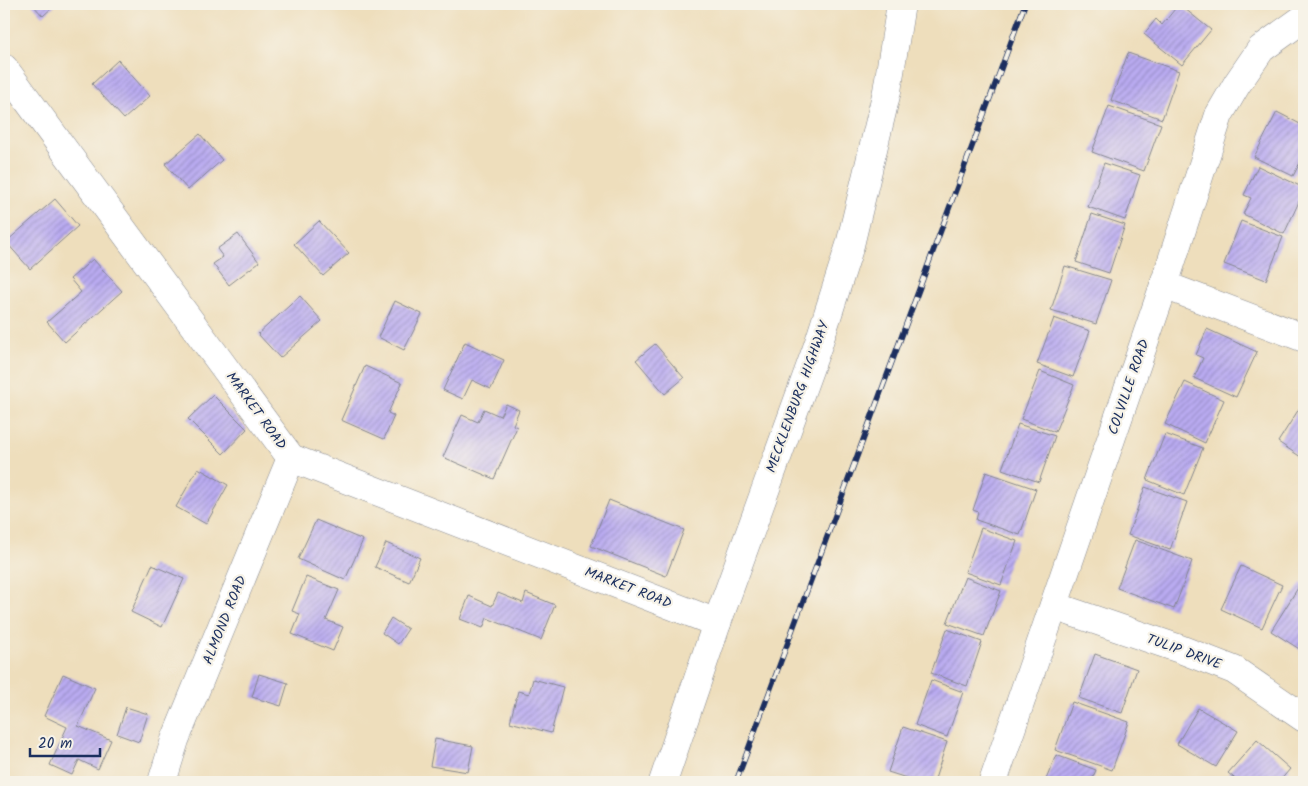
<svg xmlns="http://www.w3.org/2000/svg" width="1308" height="786" viewBox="0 0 1308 786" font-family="Kalam,sans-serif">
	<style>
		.building { fill: url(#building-hatch) }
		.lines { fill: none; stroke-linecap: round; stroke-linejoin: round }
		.minor-casing { stroke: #84868d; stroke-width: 29 }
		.primary-casing { stroke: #84868d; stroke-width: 29 }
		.minor { stroke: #fff; stroke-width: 28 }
		.primary { stroke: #fff; stroke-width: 28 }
		.rail-casing { stroke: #1b2f5e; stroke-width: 5.5 }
		.rail { stroke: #f7f3e8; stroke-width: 4; stroke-dasharray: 11; stroke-linecap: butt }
		.labels { text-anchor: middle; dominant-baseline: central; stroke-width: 4.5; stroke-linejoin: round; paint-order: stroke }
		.street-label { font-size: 14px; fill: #1b2f5e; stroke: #f7f3e8 }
	</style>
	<defs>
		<pattern id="building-hatch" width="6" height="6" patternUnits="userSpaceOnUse" patternTransform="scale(1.25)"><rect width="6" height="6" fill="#baabf1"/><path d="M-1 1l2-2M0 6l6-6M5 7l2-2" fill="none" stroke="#968cc6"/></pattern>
	</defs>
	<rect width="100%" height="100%" fill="#f7f3e8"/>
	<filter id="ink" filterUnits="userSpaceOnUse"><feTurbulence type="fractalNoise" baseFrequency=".02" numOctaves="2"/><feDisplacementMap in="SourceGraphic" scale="10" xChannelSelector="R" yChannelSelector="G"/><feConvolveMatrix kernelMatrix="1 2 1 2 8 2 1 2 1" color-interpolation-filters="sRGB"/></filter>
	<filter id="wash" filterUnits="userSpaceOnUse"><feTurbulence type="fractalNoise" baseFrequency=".0096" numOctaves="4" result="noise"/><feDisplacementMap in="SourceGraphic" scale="20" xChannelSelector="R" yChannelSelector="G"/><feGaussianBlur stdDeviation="1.12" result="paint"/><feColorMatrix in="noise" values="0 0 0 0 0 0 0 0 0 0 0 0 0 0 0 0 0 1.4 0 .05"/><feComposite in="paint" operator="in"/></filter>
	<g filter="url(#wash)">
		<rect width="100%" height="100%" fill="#eedebc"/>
		<g id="blocks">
			<g class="building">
				<path d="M 32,4 L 56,4 L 43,16 Z"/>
				<path d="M 1179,4 L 1211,30 L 1182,65 L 1144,34 L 1156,19 L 1162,25 Z"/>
				<path d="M 1128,53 L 1179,71 L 1162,119 L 1111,100 Z"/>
				<path d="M 118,60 L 150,96 L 124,119 L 92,84 Z"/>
				<path d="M 1109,106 L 1161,124 L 1144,171 L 1092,152 Z"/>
				<path d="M 1277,112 L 1304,126 L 1304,155 L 1293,176 L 1254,157 Z"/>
				<path d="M 200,134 L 222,160 L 188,190 L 165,164 Z"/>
				<path d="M 1104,163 L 1140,175 L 1125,220 L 1088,207 Z"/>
				<path d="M 1258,166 L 1304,188 L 1304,191 L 1284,234 L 1243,214 L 1251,198 L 1244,195 Z"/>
				<path d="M 55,199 L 78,226 L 30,269 L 6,242 Z"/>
				<path d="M 1092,214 L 1125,225 L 1109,273 L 1076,262 Z"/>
				<path d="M 319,221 L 349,253 L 323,276 L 294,244 Z"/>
				<path d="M 1241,221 L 1283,237 L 1266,280 L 1224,264 Z"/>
				<path d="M 238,234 L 259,262 L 229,285 L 213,264 L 223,257 L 217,249 Z"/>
				<path d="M 93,259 L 122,291 L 65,342 L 47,322 L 81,292 L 70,279 Z"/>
				<path d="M 1065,266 L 1111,280 L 1096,324 L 1051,310 Z"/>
				<path d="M 300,296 L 322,321 L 280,358 L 258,334 Z"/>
				<path d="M 395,301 L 422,314 L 404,350 L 378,337 Z"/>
				<path d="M 1054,318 L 1090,331 L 1073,377 L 1037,364 Z"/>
				<path d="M 1207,329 L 1257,352 L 1236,397 L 1194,378 L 1203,358 L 1196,355 Z"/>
				<path d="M 465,342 L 504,360 L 491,389 L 472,380 L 463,399 L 443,390 Z"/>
				<path d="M 655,344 L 684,378 L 665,394 L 636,360 Z"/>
				<path d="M 365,366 L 402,383 L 388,413 L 394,416 L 384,439 L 341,420 Z"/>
				<path d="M 1040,371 L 1074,385 L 1055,432 L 1021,419 Z"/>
				<path d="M 1185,382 L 1224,400 L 1205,443 L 1165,424 Z"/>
				<path d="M 213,395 L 247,429 L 223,454 L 188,419 Z"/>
				<path d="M 1304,401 L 1304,459 L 1278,442 Z"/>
				<path d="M 506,404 L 519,410 L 513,425 L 517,427 L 494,479 L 443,457 L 462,415 L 478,422 L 484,409 L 500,416 Z"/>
				<path d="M 1018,424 L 1055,436 L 1039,482 L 1002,469 Z"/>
				<path d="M 1165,434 L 1203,448 L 1184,495 L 1147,480 Z"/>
				<path d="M 198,468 L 228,485 L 206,524 L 176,507 Z"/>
				<path d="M 986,472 L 1036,489 L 1020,535 L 976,520 L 978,512 L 973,510 Z"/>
				<path d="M 1145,487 L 1187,502 L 1170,550 L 1128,535 Z"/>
				<path d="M 609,500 L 684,530 L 666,576 L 591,546 Z"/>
				<path d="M 316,520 L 363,540 L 345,580 L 298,559 Z"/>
				<path d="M 981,528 L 1017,541 L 1001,585 L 965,572 Z"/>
				<path d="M 1135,540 L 1192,561 L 1174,609 L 1117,588 Z"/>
				<path d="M 386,543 L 420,558 L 409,582 L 375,567 Z"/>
				<path d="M 152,565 L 184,579 L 162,627 L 131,612 Z"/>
				<path d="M 1241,566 L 1282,585 L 1262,628 L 1221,609 Z"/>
				<path d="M 306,577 L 339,590 L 326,620 L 343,627 L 333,651 L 292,634 L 300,614 L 292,611 Z"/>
				<path d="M 965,577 L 1001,591 L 984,636 L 947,623 Z"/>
				<path d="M 1301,583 L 1304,585 L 1304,652 L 1271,631 Z"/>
				<path d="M 498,593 L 523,603 L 526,593 L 555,605 L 541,640 L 487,618 L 483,628 L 460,619 L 469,596 L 492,606 Z"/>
				<path d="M 391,618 L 408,629 L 398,644 L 382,633 Z"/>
				<path d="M 947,629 L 982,642 L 967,686 L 931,673 Z"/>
				<path d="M 1095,654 L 1137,669 L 1122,713 L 1079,698 Z"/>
				<path d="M 63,674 L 95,688 L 78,726 L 111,740 L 98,769 L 79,760 L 72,775 L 50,765 L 67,727 L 44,716 Z"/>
				<path d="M 259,674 L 288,683 L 281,706 L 252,697 Z"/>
				<path d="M 533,679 L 563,687 L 551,733 L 510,722 L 518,691 L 529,694 Z"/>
				<path d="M 931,680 L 963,692 L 947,737 L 915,725 Z"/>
				<path d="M 1072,702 L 1129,722 L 1112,770 L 1055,750 Z"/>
				<path d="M 126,707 L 148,714 L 139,742 L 117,734 Z"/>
				<path d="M 1198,708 L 1238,731 L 1216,767 L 1177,744 Z"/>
				<path d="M 903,727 L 947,742 L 934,782 L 919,782 L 888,772 Z"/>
				<path d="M 435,739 L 473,746 L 468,772 L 430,766 Z"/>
				<path d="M 1257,740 L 1290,769 L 1279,782 L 1239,782 L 1228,773 Z"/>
				<path d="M 1056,755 L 1096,770 L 1091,782 L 1045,782 Z"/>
			</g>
		</g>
	</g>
	<g filter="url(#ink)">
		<use href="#blocks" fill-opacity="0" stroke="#84868d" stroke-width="1"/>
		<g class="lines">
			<defs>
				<g id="minor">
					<path d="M 4,68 L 291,458 L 717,623"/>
					<path d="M 1164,285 L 1304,338"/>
					<path d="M 1054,606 L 1180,649 L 1234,670 L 1304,718"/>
					<path d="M 162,782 L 175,740 L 291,458"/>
					<path d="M 993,782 L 1164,285 L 1219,115 L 1237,84 L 1261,49 L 1304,18"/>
				</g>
				<path id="primary" d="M 663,782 L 717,623 L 818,345 L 850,245 L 887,91 L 901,4"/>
			</defs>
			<use href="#minor" class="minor-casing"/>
			<use href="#primary" class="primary-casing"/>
			<use href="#minor" class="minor"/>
			<use href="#primary" class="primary"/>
			<defs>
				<path id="rail" d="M 736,782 L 1025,4"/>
			</defs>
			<use href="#rail" class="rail-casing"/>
			<use href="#rail" class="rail"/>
		</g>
	</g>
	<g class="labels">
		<g class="street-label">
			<text transform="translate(1129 387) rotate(-71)">COLVILLE ROAD</text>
			<text transform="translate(798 397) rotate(-70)">MECKLENBURG HIGHWAY</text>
			<text transform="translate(256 411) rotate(54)">MARKET ROAD</text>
			<text transform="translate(628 588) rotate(21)">MARKET ROAD</text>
			<text transform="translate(225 620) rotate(-68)">ALMOND ROAD</text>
			<text transform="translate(1184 652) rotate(20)">TULIP DRIVE</text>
		</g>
	</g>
	<rect width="1308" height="786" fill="none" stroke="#f7f3e8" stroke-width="20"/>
	<path d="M30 748v8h70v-8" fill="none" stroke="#1b2f5e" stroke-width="2.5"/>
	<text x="38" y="748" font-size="15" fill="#1b2f5e" stroke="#f7f3e8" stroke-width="4" paint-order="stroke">20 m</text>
</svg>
